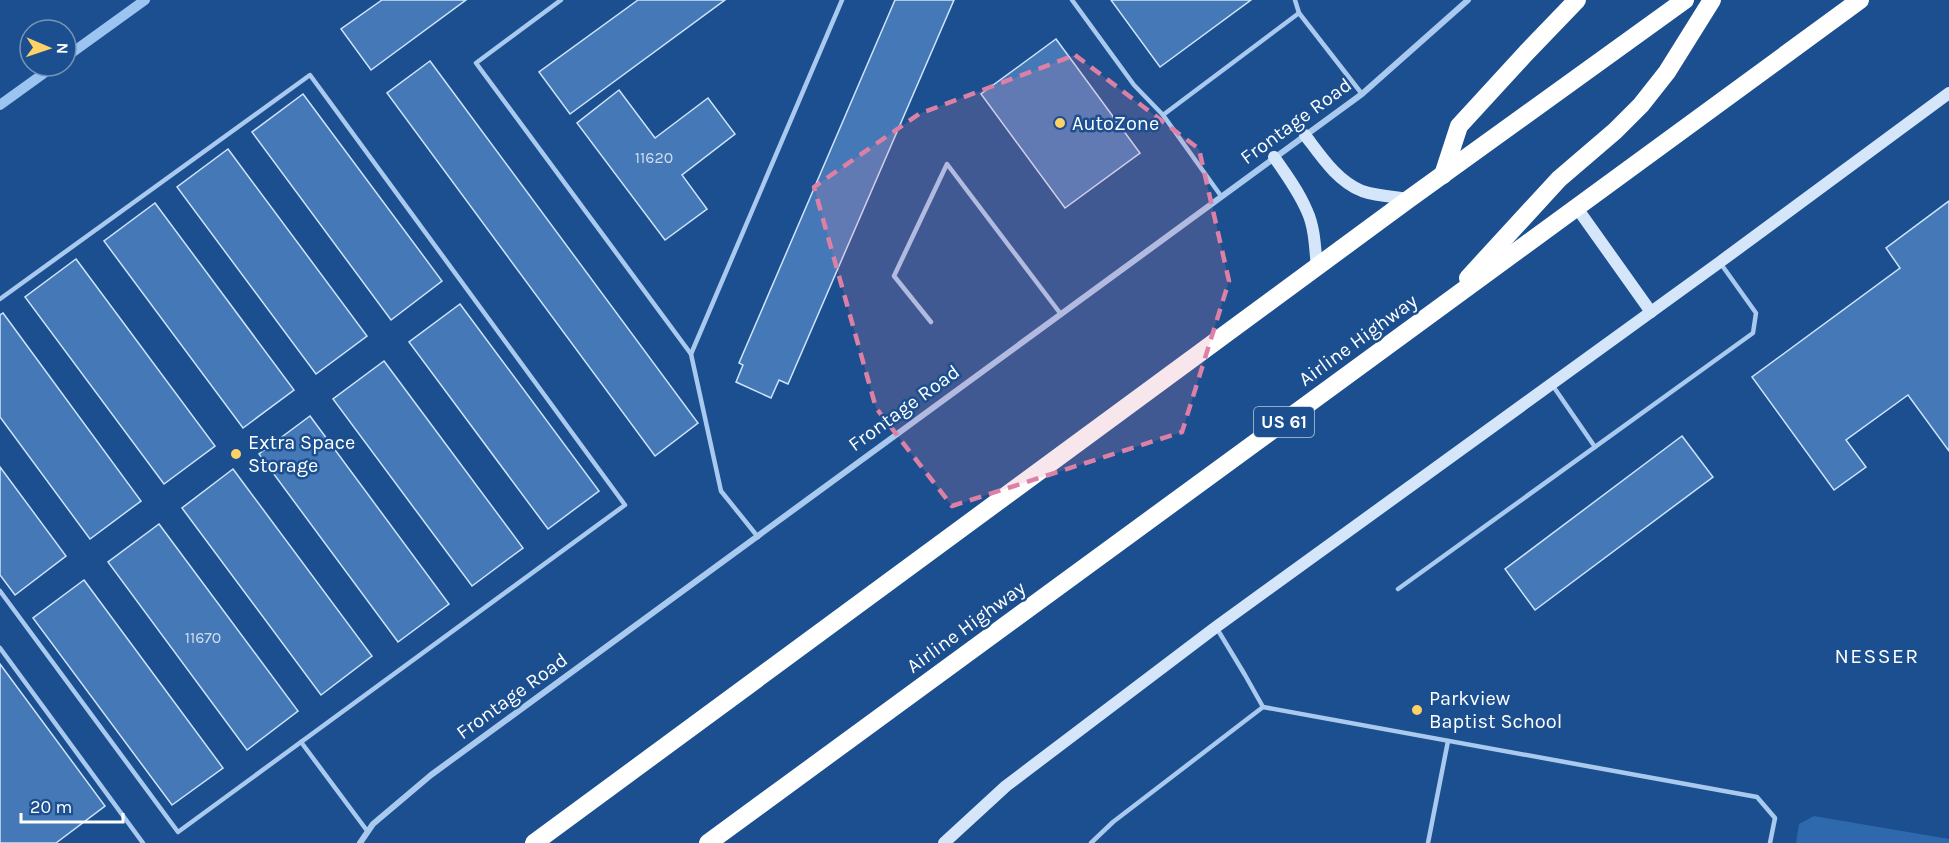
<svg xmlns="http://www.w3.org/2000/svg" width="1949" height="843" viewBox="0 0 1949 843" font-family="Karla,sans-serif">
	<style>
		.green { fill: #2e69ad }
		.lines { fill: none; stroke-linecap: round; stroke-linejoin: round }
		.stream { stroke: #9cc4f0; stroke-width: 10 }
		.building { fill: #4478b7; stroke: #cfe3fa; stroke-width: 1.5 }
		.lane { stroke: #a9c9ee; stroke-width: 4.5 }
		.street { stroke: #a9c9ee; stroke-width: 6 }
		.secondary { stroke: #d6e6fa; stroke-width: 12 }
		.highway { stroke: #fff; stroke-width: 18 }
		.marked { fill: #dd80a5; fill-opacity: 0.2; stroke: #dd80a5; stroke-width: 4.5; stroke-dasharray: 12 8; stroke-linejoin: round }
		.poi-dot { fill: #ffd166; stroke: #1b4f8f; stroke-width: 2 }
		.labels { text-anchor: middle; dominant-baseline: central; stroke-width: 5; stroke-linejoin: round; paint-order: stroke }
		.number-label { font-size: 16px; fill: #d0dded }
		.shield { fill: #1b4f8f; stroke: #bbcadd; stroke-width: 1.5 }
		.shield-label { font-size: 18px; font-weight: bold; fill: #fff }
		.street-label { font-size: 20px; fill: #fff; stroke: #1b4f8f }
		.poi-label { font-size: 20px; fill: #fff; stroke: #1b4f8f; text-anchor: start }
		.neighbourhood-label { font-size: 21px; letter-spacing: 1.5px; fill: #fff; stroke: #1b4f8f }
	</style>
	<rect width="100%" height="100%" fill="#1b4f8f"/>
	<path class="green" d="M 1814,816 L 1949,839 L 1949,843 L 1796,843 L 1799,824 Z"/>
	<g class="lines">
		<g class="stream">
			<path d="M 66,57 L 145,0"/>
			<path d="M 0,105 L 54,66"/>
		</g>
	</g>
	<g class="building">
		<path d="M 382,0 L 466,0 L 371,70 L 341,29 Z"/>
		<path d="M 638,0 L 725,0 L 570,114 L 539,72 Z"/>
		<path d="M 895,0 L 954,0 L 788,384 L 779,380 L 771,398 L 736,382 L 743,365 L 739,363 Z"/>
		<path d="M 1111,0 L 1251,0 L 1160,67 Z"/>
		<path d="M 1056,39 L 1140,153 L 1065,208 L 981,94 Z"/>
		<path d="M 430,61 L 698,423 L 655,456 L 387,93 Z"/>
		<path d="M 619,90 L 655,138 L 708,98 L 735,134 L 682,175 L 707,209 L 665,240 L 577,123 Z"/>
		<path d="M 303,94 L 442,281 L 391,320 L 252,132 Z"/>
		<path d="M 228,149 L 367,336 L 316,374 L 177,187 Z"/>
		<path d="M 1949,201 L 1949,451 L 1908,395 L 1846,440 L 1866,467 L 1834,490 L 1752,377 L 1900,268 L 1886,248 Z"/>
		<path d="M 155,203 L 294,390 L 243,428 L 104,241 Z"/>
		<path d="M 76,259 L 215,446 L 164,484 L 25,297 Z"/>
		<path d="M 460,304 L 599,491 L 548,529 L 409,342 Z"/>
		<path d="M 3,313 L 141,501 L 90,539 L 0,417 L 0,315 Z"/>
		<path d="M 384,361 L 523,548 L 472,586 L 333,399 Z"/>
		<path d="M 310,416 L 449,604 L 398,642 L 259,454 Z"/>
		<path d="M 1682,436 L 1713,477 L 1535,610 L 1505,569 Z"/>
		<path d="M 0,467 L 66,556 L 15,595 L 0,575 Z"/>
		<path d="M 233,469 L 372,656 L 321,695 L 182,508 Z"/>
		<path d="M 159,524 L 298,711 L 247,750 L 108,562 Z"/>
		<path d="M 84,580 L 223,768 L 172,805 L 33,618 Z"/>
		<path d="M 0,664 L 105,806 L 56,843 L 0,843 Z"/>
	</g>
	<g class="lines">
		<g class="lane">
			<path d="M 561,0 L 476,63 L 691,354 L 721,491 L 758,537"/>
			<path d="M 1072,0 L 1134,85 L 1163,115"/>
			<path d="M 1295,0 L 1299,13"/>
			<path d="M 1221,196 L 1163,115 L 1299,13 L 1362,94"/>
			<path d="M 0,299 L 310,75 L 625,505 L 178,832 L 0,591"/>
			<path d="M 931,322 L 894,276 L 947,164 L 1060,313"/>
			<path d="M 691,354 L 842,0"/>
			<path d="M 1553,386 L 1595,447"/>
			<path d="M 1398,589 L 1753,333 L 1756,313 L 1721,264"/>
			<path d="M 1216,627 L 1245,675 L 1263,707"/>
			<path d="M 0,648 L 143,843"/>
			<path d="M 301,742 L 368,832"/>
			<path d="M 1091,843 L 1113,822 L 1263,707 L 1757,797 L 1775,818 L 1770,843"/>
			<path d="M 1428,843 L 1448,741"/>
		</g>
		<path class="street" d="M 360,843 L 373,824 L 431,775 L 1362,94 L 1468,0"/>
		<g class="secondary">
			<path d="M 1305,135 C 1321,156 1337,181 1362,191 C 1376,196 1395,197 1409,199"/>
			<path d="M 1274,157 C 1286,174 1299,192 1307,211 C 1315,228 1315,249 1317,268"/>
			<path d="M 1577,208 L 1651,312"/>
			<path d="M 944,843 L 1006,786 L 1216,627 L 1720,262 L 1949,93"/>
		</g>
		<g class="highway">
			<path d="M 1443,175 L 1459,126 L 1526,53 L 1577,0"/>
			<path d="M 1468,278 L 1559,179 L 1615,131 L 1641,105 L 1667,72 L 1712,0"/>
			<path d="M 534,843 L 1409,199 L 1685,0"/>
			<path d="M 708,843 L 1860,0"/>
		</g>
	</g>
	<path class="marked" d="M 1075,55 L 1199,149 L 1229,281 L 1182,432 L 952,506 L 876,408 L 814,187 L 919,114 Z"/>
	<g class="poi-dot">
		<circle cx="1060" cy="123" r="6"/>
		<circle cx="236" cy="454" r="6"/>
		<circle cx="1417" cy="710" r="6"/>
	</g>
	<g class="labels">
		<g class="number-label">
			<text x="654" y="157">11620</text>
			<text x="203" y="637">11670</text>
		</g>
		<rect class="shield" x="1254" y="407" width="60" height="30" rx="4.5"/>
		<g class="shield-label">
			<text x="1284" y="422">US 61</text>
		</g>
		<g class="street-label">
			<text transform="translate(1296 121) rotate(-36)">Frontage Road</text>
			<text transform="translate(1358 340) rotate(-36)">Airline Highway</text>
			<text transform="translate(904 408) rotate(-36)">Frontage Road</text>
			<text transform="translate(966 627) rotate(-36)">Airline Highway</text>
			<text transform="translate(512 696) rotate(-36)">Frontage Road</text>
		</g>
		<g class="poi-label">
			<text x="1072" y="123">AutoZone</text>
			<text x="248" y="442">Extra Space<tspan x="248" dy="23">Storage</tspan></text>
			<text x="1429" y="698">Parkview<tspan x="1429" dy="23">Baptist School</tspan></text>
		</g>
		<g class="neighbourhood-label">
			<text x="1877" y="656">NESSER</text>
		</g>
	</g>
	<g transform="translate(48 48) rotate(92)"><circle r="28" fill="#1b4f8f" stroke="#7695bc" stroke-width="1.5"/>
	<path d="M0-4.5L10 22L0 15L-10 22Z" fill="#ffd166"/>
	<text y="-9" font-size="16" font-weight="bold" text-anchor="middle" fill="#ffffff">N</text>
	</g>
	<path d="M21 813v9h102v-9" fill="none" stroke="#ffffff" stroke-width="3"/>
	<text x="30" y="813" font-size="18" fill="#ffffff" stroke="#1b4f8f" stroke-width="4.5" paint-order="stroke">20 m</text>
</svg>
